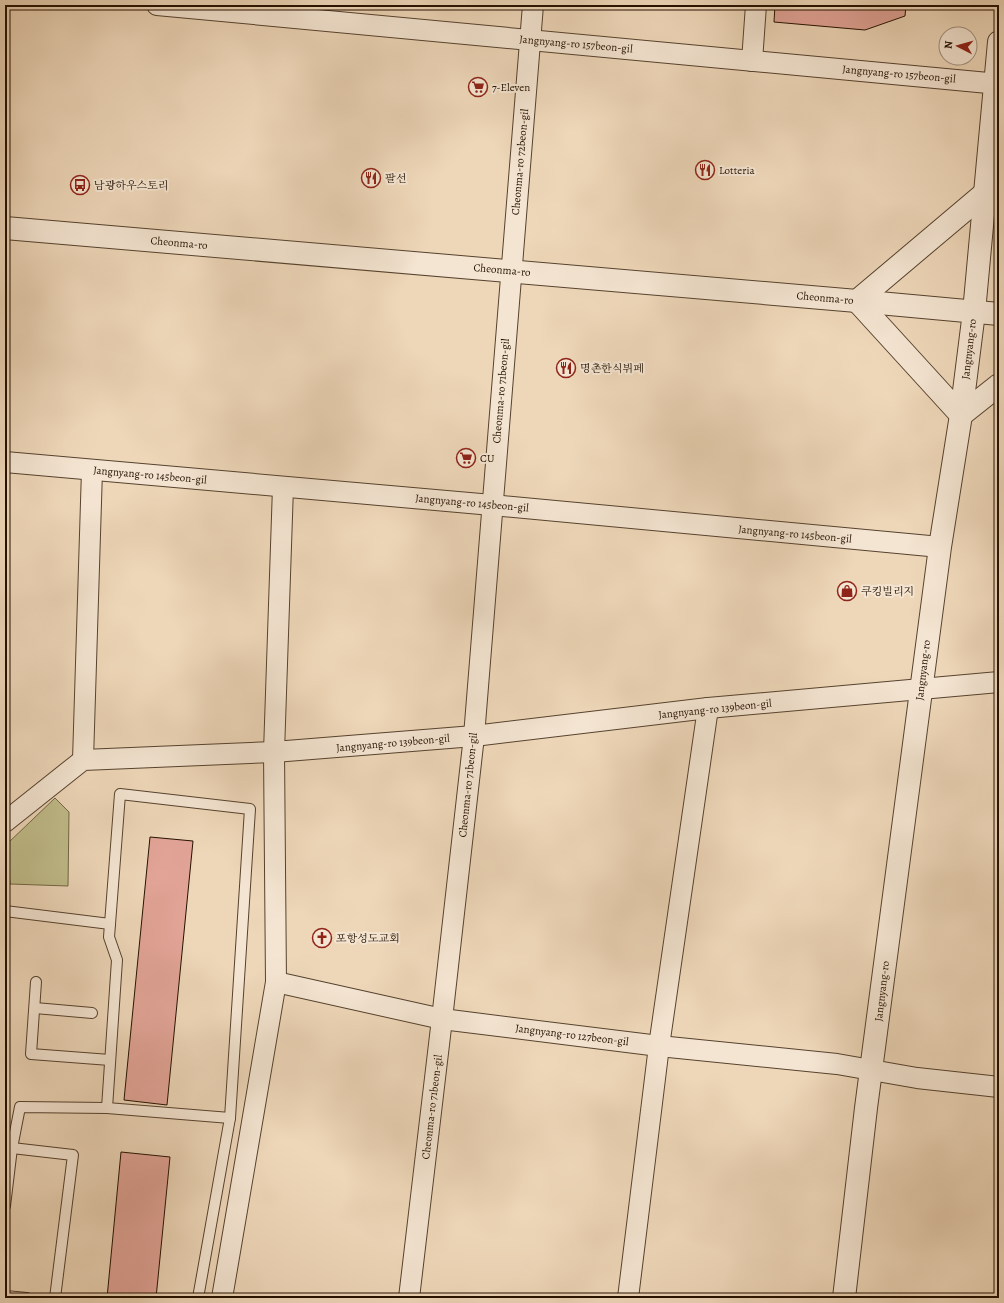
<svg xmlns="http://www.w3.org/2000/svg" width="1004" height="1303" viewBox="0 0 1004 1303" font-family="Alegreya,'Noto Serif KR',serif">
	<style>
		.green { fill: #c0bc8a; stroke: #726645 }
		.building { fill: #e2a497; stroke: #241100 }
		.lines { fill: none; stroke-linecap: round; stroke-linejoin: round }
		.service-casing { stroke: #56422e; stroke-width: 12 }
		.minor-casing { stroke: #56422e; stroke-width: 22 }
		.tertiary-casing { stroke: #56422e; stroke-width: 24 }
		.service { stroke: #f4e5d2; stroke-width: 10 }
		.minor { stroke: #f4e5d2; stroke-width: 20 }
		.tertiary { stroke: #f4e5d2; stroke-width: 22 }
		.labels { text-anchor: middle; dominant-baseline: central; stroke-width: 4; stroke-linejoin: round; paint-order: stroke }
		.street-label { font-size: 11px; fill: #241100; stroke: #f4e5d2 }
		.poi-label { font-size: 11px; fill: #241100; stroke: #f4e5d2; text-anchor: start }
	</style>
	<rect width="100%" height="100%" fill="#eed7b9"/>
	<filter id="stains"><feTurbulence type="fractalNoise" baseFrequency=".005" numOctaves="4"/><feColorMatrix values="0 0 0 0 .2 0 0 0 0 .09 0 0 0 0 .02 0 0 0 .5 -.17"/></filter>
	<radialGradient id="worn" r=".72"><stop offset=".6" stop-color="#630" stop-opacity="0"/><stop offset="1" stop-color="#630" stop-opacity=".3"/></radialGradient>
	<path class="green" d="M 55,798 L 69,812 L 68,886 L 10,884 L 7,844 Z"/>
	<g class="building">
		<path d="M 470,5 L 499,5 L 498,9 Z"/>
		<path d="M 775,5 L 906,5 L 905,16 L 865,30 L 774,22 Z"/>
		<path d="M 150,837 L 193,841 L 167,1105 L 124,1100 Z"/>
		<path d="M 121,1152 L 170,1157 L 156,1298 L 107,1298 Z"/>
	</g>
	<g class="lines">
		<defs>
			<g id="service">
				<path d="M 5,911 L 110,924"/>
				<path d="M 36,982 L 31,1054 L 110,1060"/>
				<path d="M 35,1008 L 92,1013"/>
				<path d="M 107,1108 L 117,960 L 109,937 L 120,794 L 250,809 L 230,1118 L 198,1298"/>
				<path d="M 12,1148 L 73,1155 L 55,1298"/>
				<path d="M 5,1206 L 12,1148 L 20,1107 L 107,1108 L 230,1118"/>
				<path d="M 5,1296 L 27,1298"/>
			</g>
			<g id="minor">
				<path d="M 157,5 L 999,84"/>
				<path d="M 752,61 L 756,5"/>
				<path d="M 5,462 L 492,505 L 940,547"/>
				<path d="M 83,760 L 92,470"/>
				<path d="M 5,822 L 83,760 L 274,752 L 474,736 L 708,708 L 999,682"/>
				<path d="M 276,982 L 442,1019 L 659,1046 L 837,1064 L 917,1078 L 999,1087"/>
				<path d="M 222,1298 L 276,982 L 274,752 L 283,487"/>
				<path d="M 409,1298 L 442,1019 L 474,736 L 533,5"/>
				<path d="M 628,1298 L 659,1046 L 708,708"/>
			</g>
			<g id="tertiary">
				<path d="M 5,228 L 857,301 L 999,314"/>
				<path d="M 857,301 L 985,193"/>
				<path d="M 857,301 L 961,415"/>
				<path d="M 961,415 L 999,385"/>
				<path d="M 844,1298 L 866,1108 L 940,547 L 961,415 L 974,312 L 999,42"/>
			</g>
		</defs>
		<use href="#service" class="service-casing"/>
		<use href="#minor" class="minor-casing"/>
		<use href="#tertiary" class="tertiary-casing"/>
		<use href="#service" class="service"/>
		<use href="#minor" class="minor"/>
		<use href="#tertiary" class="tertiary"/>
	</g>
	<defs>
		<symbol id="supermarket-ring" viewBox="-11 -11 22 22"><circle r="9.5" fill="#f4e5d2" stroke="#8f2418" stroke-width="1.5"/><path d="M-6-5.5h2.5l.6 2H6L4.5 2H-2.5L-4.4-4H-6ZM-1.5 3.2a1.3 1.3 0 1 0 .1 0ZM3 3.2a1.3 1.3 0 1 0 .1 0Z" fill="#8f2418"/></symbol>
		<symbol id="restaurant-ring" viewBox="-11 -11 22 22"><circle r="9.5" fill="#f4e5d2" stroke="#8f2418" stroke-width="1.5"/><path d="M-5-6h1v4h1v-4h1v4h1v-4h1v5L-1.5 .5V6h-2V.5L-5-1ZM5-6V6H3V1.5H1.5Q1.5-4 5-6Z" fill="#8f2418"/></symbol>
		<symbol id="bus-ring" viewBox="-11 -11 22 22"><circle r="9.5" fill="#f4e5d2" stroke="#8f2418" stroke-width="1.5"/><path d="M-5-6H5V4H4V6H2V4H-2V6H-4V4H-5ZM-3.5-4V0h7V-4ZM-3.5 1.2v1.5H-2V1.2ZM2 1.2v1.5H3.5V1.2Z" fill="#8f2418"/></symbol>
		<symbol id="shop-ring" viewBox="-11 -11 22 22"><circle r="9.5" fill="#f4e5d2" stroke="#8f2418" stroke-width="1.5"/><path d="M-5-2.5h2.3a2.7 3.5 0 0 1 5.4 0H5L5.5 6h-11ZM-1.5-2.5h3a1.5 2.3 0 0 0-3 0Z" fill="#8f2418"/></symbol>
		<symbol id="church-ring" viewBox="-11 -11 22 22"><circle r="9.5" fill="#f4e5d2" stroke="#8f2418" stroke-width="1.5"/><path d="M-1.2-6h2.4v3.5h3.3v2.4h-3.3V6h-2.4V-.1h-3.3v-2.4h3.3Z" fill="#8f2418"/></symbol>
	</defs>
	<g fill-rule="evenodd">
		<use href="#supermarket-ring" x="467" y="76" width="22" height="22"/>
		<use href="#restaurant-ring" x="694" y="159" width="22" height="22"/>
		<use href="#restaurant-ring" x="360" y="167" width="22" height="22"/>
		<use href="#bus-ring" x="69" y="174" width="22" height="22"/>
		<use href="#restaurant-ring" x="555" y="357" width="22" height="22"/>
		<use href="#supermarket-ring" x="455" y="447" width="22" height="22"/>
		<use href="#shop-ring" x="836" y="580" width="22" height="22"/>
		<use href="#church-ring" x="311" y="927" width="22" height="22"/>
	</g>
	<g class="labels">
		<g class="street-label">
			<text transform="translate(576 44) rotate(5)">Jangnyang-ro 157beon-gil</text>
			<text transform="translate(899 74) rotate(5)">Jangnyang-ro 157beon-gil</text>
			<text transform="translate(520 162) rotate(-85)">Cheonma-ro 72beon-gil</text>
			<text transform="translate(179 243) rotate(5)">Cheonma-ro</text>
			<text transform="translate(502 270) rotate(5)">Cheonma-ro</text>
			<text transform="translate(825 298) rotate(5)">Cheonma-ro</text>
			<text transform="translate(969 349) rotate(-83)">Jangnyang-ro</text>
			<text transform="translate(501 391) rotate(-85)">Cheonma-ro 71beon-gil</text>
			<text transform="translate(150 475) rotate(5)">Jangnyang-ro 145beon-gil</text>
			<text transform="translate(472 503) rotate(5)">Jangnyang-ro 145beon-gil</text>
			<text transform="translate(795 534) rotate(5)">Jangnyang-ro 145beon-gil</text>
			<text transform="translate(923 670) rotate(-83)">Jangnyang-ro</text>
			<text transform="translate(715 709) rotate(-6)">Jangnyang-ro 139beon-gil</text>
			<text transform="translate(393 743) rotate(-5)">Jangnyang-ro 139beon-gil</text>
			<text transform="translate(468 785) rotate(-84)">Cheonma-ro 71beon-gil</text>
			<text transform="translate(882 991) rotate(-83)">Jangnyang-ro</text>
			<text transform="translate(572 1035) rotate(7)">Jangnyang-ro 127beon-gil</text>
			<text transform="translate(432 1107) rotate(-83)">Cheonma-ro 71beon-gil</text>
		</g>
		<g class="poi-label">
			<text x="492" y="87">7-Eleven</text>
			<text x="719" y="170">Lotteria</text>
			<text x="385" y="178">팔선</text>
			<text x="94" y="185">남광하우스토리</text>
			<text x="580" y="368">명촌한식뷔페</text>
			<text x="480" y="458">CU</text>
			<text x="861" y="591">쿠킹빌리지</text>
			<text x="336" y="938">포항성도교회</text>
		</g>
	</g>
	<rect width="1004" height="1303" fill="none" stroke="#eed7b9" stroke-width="20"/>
	<rect x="6" y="6" width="992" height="1291" fill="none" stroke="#241100" stroke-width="2"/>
	<rect x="10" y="10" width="984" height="1283" fill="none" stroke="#241100"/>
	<g transform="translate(958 46) rotate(276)"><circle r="19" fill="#f4e5d2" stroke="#a1907e"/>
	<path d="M0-3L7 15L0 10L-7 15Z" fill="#8f2418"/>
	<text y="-6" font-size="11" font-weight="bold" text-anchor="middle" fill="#241100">N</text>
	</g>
	<rect width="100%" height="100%" filter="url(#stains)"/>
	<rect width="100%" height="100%" fill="url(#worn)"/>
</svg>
